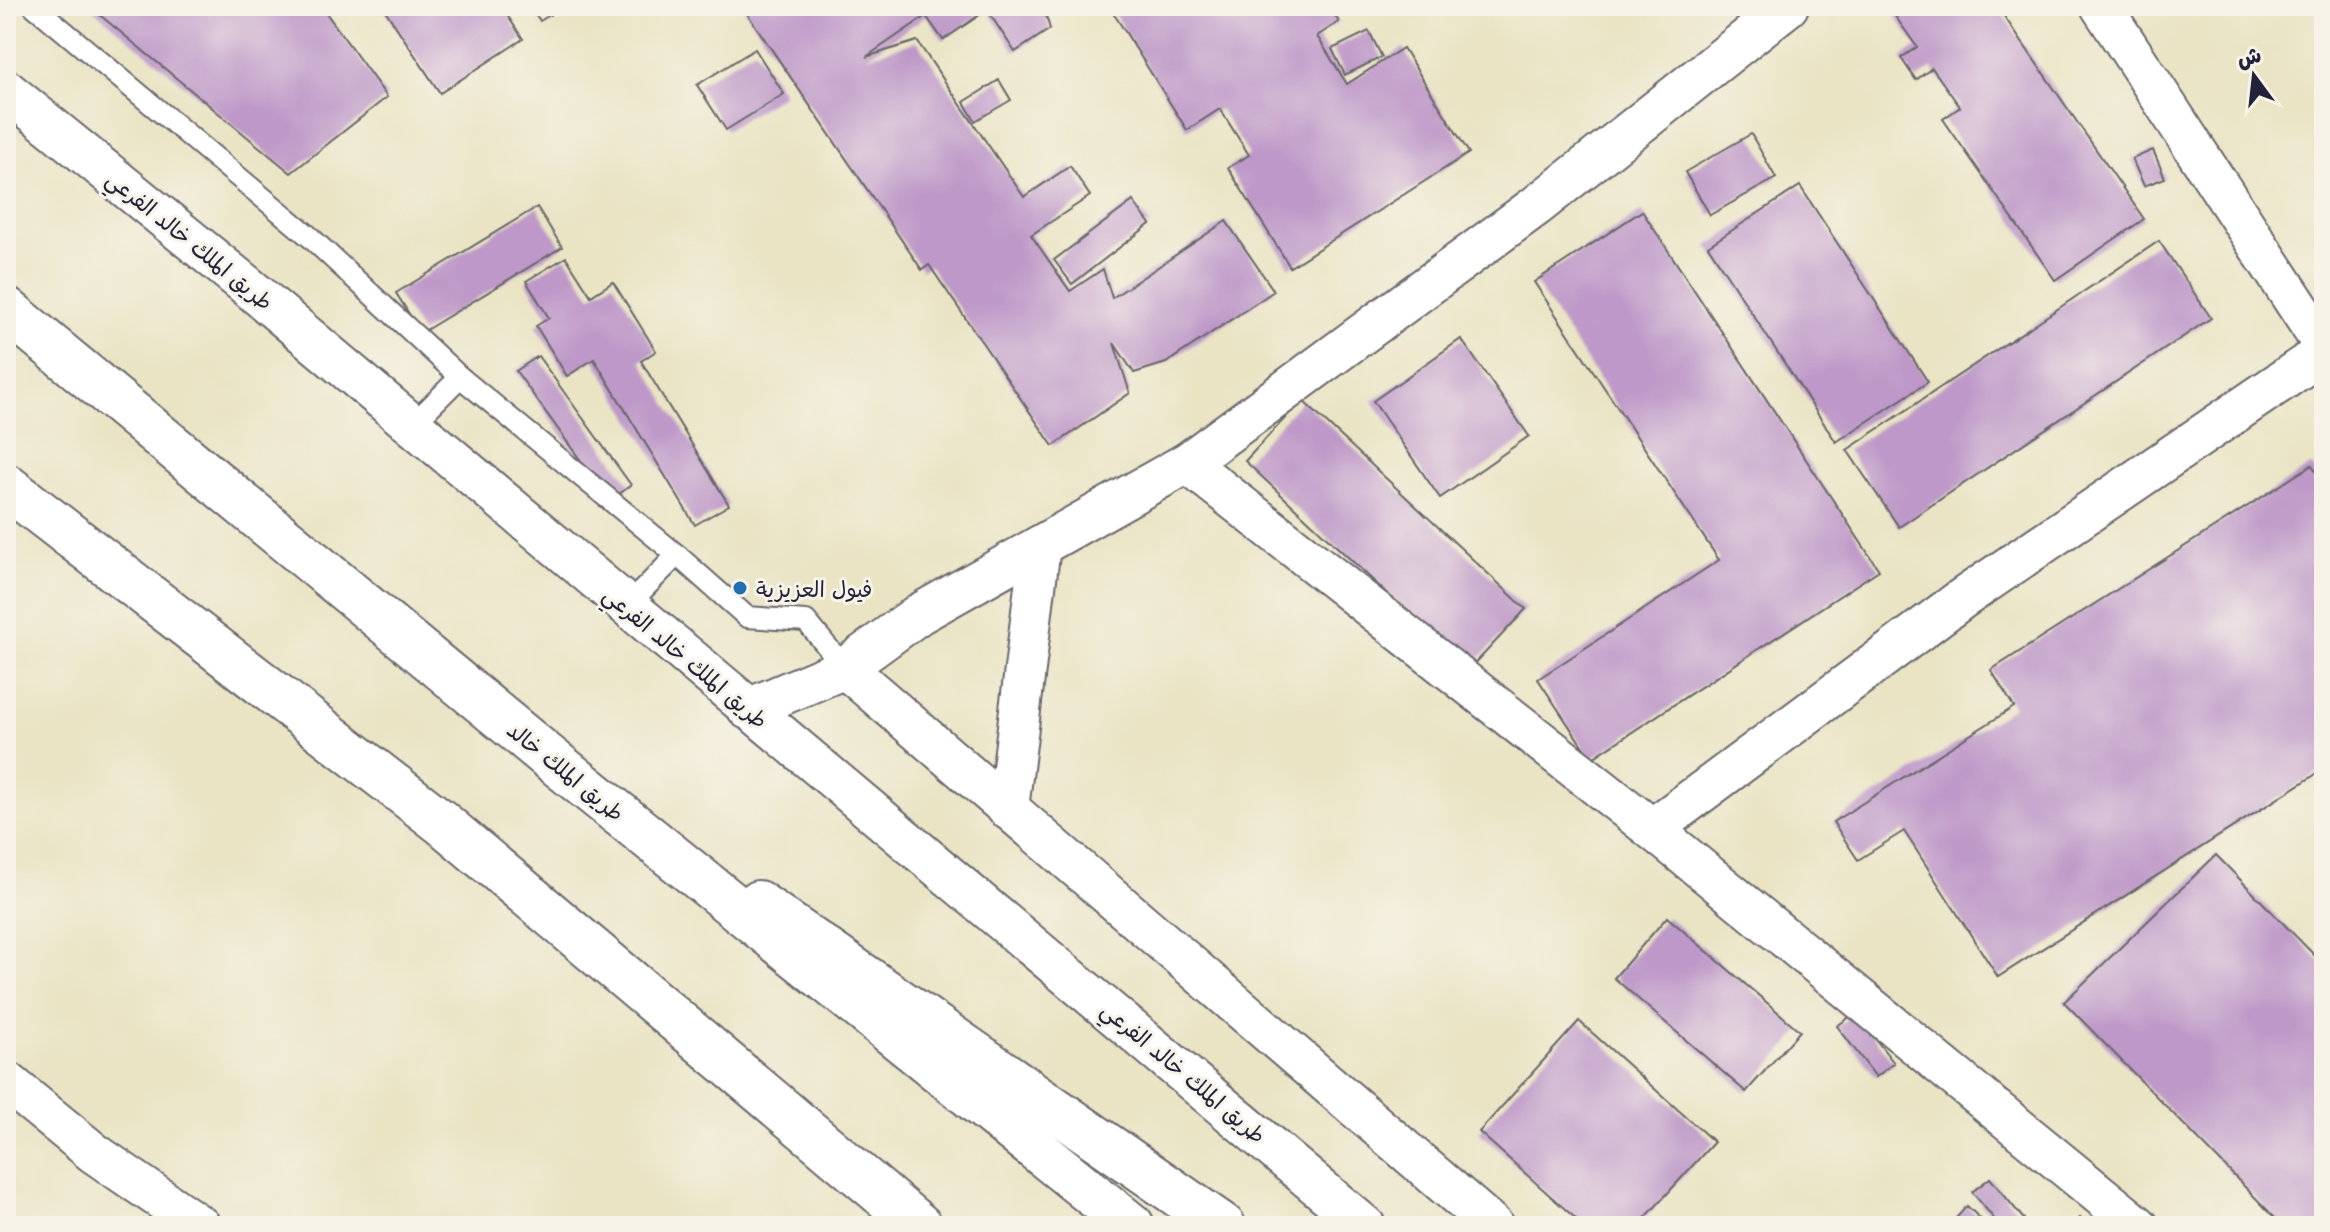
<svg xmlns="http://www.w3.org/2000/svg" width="2330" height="1232" viewBox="0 0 2330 1232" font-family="Mali,'Playpen Sans Arabic',sans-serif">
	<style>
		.building { fill: #bd98c8 }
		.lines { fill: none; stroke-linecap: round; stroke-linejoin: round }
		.service-casing { stroke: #68666b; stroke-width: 24 }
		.minor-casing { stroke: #68666b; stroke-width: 44 }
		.secondary-casing { stroke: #68666b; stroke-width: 48 }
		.motorway-casing { stroke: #68666b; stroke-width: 48 }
		.service { stroke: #fff; stroke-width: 20 }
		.minor { stroke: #fff; stroke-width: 40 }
		.secondary { stroke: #fff; stroke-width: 44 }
		.motorway { stroke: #fff; stroke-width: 44 }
		.poi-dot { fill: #1f6fb2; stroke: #f7f3e8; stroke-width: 3 }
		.labels { text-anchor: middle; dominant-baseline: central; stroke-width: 6; stroke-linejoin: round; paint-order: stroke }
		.street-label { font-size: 22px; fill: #22223b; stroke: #f7f3e8 }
		.poi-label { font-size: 22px; fill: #22223b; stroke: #f7f3e8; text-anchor: start }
	</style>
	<rect width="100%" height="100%" fill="#f7f3e8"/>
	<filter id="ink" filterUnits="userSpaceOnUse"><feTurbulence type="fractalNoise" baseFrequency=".0125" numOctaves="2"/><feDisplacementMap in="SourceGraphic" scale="16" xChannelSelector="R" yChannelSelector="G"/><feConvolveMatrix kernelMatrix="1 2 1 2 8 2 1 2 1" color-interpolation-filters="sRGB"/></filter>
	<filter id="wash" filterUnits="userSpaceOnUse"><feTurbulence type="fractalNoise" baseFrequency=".006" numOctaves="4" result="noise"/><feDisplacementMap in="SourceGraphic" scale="32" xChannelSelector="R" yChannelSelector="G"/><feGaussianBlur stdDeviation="1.8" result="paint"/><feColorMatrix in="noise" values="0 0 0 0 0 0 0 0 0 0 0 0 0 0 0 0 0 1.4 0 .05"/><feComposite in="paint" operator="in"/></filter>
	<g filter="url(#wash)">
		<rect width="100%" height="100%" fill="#eae4c5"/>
		<g id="blocks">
			<g class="building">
				<path d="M 89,6 L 321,6 L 387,97 L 291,173 Z"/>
				<path d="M 392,6 L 501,6 L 523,39 L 440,93 L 385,10 Z"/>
				<path d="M 530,6 L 564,6 L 540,21 Z"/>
				<path d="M 742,6 L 1043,6 L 1050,29 L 1015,52 L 987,10 L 943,40 L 926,16 L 866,57 L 917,41 L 1024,197 L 1070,166 L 1090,196 L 1031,235 L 1070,291 L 1103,269 L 1112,298 L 1226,221 L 1274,291 L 1166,363 L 1134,373 L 1114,343 L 1130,393 L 1053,446 L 929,265 L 922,270 Z"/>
				<path d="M 1109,6 L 1329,6 L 1339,22 L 1317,36 L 1347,84 L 1403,48 L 1469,153 L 1290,267 L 1228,168 L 1249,155 L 1220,109 L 1187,130 Z"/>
				<path d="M 1910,6 L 1997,6 L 2144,219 L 2055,280 L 1943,119 L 1960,107 L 1932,68 L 1916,80 L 1901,58 L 1917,47 L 1895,16 Z"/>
				<path d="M 1369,31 L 1382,57 L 1345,75 L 1332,49 Z"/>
				<path d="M 755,49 L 784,94 L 726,130 L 697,85 Z"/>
				<path d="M 999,80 L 1011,100 L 975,121 L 964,102 Z"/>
				<path d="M 1751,134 L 1776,178 L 1710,215 L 1685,172 Z"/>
				<path d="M 2153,150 L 2165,178 L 2144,186 L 2132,159 Z"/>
				<path d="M 1800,186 L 1928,382 L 1836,442 L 1708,246 Z"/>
				<path d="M 1133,201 L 1150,224 L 1072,284 L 1054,260 Z"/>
				<path d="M 537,207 L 562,247 L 421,333 L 396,293 Z"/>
				<path d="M 1642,211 L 1879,570 L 1591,759 L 1538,679 L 1719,560 L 1534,282 Z"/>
				<path d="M 2159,241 L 2211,318 L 1899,527 L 1847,450 Z"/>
				<path d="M 566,257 L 591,296 L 613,282 L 656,351 L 641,361 L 729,505 L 695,525 L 594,359 L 567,376 L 536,326 L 549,318 L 526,281 Z"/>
				<path d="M 1461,339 L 1529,436 L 1440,498 L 1373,401 Z"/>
				<path d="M 538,356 L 631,485 L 610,501 L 516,371 Z"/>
				<path d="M 1302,400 L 1526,609 L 1469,670 L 1245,461 Z"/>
				<path d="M 2312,465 L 2324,484 L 2324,769 L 1998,977 L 1904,831 L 1858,860 L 1833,822 L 2014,707 L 1991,670 Z"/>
				<path d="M 2216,855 L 2324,965 L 2324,1226 L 2283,1226 L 2064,1002 Z"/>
				<path d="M 1667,917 L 1800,1031 L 1746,1092 L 1614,978 Z"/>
				<path d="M 1855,1013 L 1894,1063 L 1876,1077 L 1837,1026 Z"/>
				<path d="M 1579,1021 L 1714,1142 L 1638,1226 L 1584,1226 L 1479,1132 Z"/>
				<path d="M 1990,1178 L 2027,1223 L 2024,1226 L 2000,1226 L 1972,1192 Z"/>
				<path d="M 1967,1206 L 1988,1226 L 1949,1226 Z"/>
				<path d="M 2080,1218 L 2088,1226 L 2072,1226 Z"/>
			</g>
		</g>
	</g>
	<g filter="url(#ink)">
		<use href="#blocks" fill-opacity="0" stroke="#68666b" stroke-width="2"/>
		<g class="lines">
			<defs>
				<g id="service">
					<path d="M 34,6 L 310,237 L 460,377 L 412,425"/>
					<path d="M 460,377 L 677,555 L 626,607"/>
					<path d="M 677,555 L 747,617 L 806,621 L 845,668"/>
				</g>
				<g id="minor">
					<path d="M 2101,6 L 2324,346"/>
					<path d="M 6,90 L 246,285 L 1365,1226"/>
					<path d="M 1187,463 L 1652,829 L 2138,1226"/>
					<path d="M 748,709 L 845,668"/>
					<path d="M 1008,809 L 1040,546"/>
					<path d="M 1652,829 L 1963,598 L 2324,352"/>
					<path d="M 6,1081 L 94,1153 L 200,1226"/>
					<path d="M 1493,1226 L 845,668 L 919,614 L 1187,463 L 1536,206 L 1788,6"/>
				</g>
				<path id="secondary" d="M 758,903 L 1223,1226"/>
				<g id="motorway">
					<path d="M 6,309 L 546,755 L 1132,1226"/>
					<path d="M 6,486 L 441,822 L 920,1226"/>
				</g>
			</defs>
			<use href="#service" class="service-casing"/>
			<use href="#minor" class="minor-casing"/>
			<use href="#secondary" class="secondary-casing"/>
			<use href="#motorway" class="motorway-casing"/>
			<use href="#service" class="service"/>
			<use href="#minor" class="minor"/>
			<use href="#secondary" class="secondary"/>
			<use href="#motorway" class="motorway"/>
		</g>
	</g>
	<circle class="poi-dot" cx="740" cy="588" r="8"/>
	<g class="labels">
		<g class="street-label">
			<text transform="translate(190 240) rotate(39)">طريق الملك خالد الفرعي</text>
			<text transform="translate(686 657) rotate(40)">طريق الملك خالد الفرعي</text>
			<text transform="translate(566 771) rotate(39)">طريق الملك خالد</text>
			<text transform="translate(1184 1072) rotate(40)">طريق الملك خالد الفرعي</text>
		</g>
		<g class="poi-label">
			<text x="756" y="588">فيول العزيزية</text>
		</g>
	</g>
	<rect width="2330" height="1232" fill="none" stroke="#f7f3e8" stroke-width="32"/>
	<g transform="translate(2254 76) rotate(345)" stroke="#f7f3e8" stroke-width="6" paint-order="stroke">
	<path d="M0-6L14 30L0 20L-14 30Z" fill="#22223b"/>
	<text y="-12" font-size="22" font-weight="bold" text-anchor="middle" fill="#22223b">ش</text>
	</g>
</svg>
